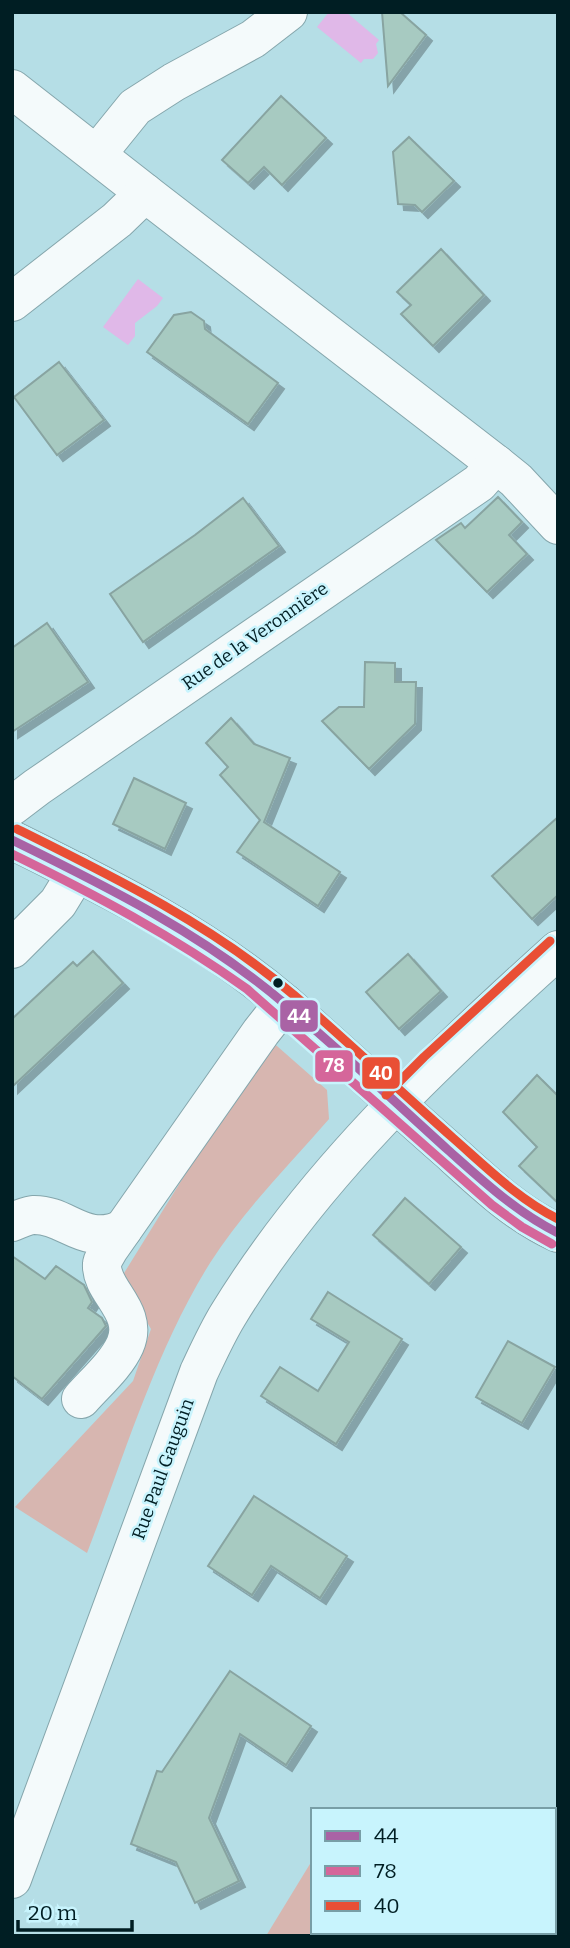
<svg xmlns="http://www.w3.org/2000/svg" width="570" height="1948" viewBox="0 0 570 1948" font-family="Bitter,serif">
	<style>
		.green { fill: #d7b6b0 }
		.water { fill: #e0b8e8 }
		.building { fill: #a7cac1; stroke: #88a4a1; stroke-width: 2; filter: url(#shadow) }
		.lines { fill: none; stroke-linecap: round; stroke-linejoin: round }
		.minor-casing { stroke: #85a6ac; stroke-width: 40 }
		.minor { stroke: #f4fafb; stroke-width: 38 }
		.bus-1-casing { stroke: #c8f4fd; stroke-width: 14 }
		.bus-2-casing { stroke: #c8f4fd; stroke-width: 14 }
		.bus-3-casing { stroke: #c8f4fd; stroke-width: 14 }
		.bus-1 { stroke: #a963a5; stroke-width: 9 }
		.bus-2 { stroke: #d5669a; stroke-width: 9 }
		.bus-3 { stroke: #e94f35; stroke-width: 9 }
		.bus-dot { fill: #001e23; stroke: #c8f4fd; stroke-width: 2.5 }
		.labels { text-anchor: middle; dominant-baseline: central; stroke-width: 5; stroke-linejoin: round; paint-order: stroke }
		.street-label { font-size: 18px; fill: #001e23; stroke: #c8f4fd }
		.line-badge { stroke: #c8f4fd; stroke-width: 2.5 }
		.badge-label { font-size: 19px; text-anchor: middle; font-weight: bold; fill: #fff }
	</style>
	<defs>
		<filter id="shadow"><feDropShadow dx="6" dy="6" stdDeviation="0" flood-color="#0004"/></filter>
	</defs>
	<rect width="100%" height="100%" fill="#b5dee6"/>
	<g class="green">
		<path d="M 269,1039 L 327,1090 L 329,1119 C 289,1165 243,1211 210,1263 C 155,1351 124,1457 87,1553 L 15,1507 L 133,1381 L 151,1329 L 121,1278 Z"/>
		<path d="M 554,1858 L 558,1859 L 558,1936 L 266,1936 L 313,1859 L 313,1932 L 554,1932 Z"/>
	</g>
	<g class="water">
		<path d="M 329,12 L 346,12 L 379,40 L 376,44 L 378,53 L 373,59 L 364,59 L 361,63 L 317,27 Z"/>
		<path d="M 138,279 L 163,298 L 157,306 L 135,323 L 135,336 L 128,345 L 103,327 Z"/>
	</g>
	<g class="building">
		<path d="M 382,12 L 400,12 L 426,35 L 388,86 Z"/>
		<path d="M 281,96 L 326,138 L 282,185 L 264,167 L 248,183 L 222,160 Z"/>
		<path d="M 409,137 L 454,181 L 422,212 L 415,205 L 398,204 L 393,152 Z"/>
		<path d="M 441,249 L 484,295 L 433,346 L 401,314 L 411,305 L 397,292 Z"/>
		<path d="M 191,312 L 204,321 L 205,329 L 278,383 L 248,424 L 147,352 L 174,315 Z"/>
		<path d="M 59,362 L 104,420 L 57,455 L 14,397 Z"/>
		<path d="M 498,497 L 522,522 L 509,535 L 527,554 L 487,592 L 436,540 L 461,523 L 465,528 Z"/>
		<path d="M 243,498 L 279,546 L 143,642 L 110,594 L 195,535 Z"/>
		<path d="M 47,623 L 88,682 L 12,732 L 12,648 Z"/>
		<path d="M 365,662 L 395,663 L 395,682 L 416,682 L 415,724 L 369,769 L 322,721 L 339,707 L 364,707 Z"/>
		<path d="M 231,718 L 254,744 L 290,758 L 264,822 L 340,872 L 318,906 L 237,852 L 260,820 L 220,775 L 228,767 L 206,743 Z"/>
		<path d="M 134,778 L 186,803 L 165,849 L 113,824 Z"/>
		<path d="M 558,817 L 558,895 L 532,919 L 492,876 Z"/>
		<path d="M 93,951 L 123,983 L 12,1087 L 12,1019 L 73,962 L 77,966 Z"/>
		<path d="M 408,954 L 441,991 L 399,1029 L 366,992 Z"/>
		<path d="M 537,1075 L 558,1096 L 558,1203 L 519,1166 L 537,1147 L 503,1112 Z"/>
		<path d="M 405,1198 L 461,1247 L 429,1284 L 373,1235 Z"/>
		<path d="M 12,1256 L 45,1279 L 56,1266 L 84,1285 L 92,1302 L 88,1308 L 102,1318 L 106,1326 L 42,1399 L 12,1376 Z"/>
		<path d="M 328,1292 L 402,1339 L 336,1444 L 261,1396 L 280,1367 L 318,1391 L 349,1342 L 311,1319 Z"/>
		<path d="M 508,1341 L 555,1367 L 522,1423 L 476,1397 Z"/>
		<path d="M 254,1496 L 347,1556 L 320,1598 L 271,1566 L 252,1595 L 208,1566 Z"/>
		<path d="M 230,1671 L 311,1726 L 286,1765 L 240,1734 L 209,1818 L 239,1881 L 195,1903 L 176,1862 L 131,1844 L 157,1771 L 162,1772 Z"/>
	</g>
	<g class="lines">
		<defs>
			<g id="minor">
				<path d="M 12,89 L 145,193"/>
				<path d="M 97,154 L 135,107 L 174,82 L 253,39 L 288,12"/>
				<path d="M 12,302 L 117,220 L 145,193 L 496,464 L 516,480 L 558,525"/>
				<path d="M 12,806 L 37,787 L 479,483 L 496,464"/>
				<path d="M 12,840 C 107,887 205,935 285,1004 C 340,1052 393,1102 448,1150 C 482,1181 516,1214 558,1233"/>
				<path d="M 12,949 L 58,903 L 77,872"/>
				<path d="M 12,1222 C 19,1219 26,1216 33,1215 C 67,1214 83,1247 123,1229"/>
				<path d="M 81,1399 C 96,1382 116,1365 125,1345 C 140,1311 100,1291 102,1264 C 102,1260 107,1253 109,1249 L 261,1032 L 284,1003"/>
				<path d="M 12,1879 L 199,1372 C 208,1353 217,1333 228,1315 C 314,1174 436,1060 558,950"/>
			</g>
		</defs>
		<use href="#minor" class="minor-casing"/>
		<use href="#minor" class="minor"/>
		<defs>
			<path id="bus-1" d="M 12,840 C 108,887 204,935 285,1004 C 341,1051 394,1101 448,1150 C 483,1181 516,1212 558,1233"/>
			<path id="bus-2" d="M 12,854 C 94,894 173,936 247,989 L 492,1205 L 522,1227 L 552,1244"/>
			<g id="bus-3">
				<path d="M 17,829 C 114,877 212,925 295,996 C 348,1042 400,1091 453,1138 C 486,1167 518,1199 558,1219"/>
				<path d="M 386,1095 L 424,1057 L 550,941"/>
			</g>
		</defs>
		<use href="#bus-1" class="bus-1-casing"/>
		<use href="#bus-2" class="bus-2-casing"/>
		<use href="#bus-3" class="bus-3-casing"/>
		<use href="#bus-1" class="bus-1"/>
		<use href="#bus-2" class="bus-2"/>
		<use href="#bus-3" class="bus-3"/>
	</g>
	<circle class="bus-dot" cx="278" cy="983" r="6"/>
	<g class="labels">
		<g class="street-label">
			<text transform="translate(255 636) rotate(-35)">Rue de la Veronnière</text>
			<text transform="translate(163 1469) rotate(-70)">Rue Paul Gauguin</text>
		</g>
	</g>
	<g class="line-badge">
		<rect x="279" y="999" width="40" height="34" rx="7" fill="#a963a5"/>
		<rect x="314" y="1049" width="40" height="34" rx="7" fill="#d5669a"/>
		<rect x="361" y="1056" width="40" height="34" rx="7" fill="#e94f35"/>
	</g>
	<g class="badge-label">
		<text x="299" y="1023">44</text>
		<text x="334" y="1072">78</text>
		<text x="381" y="1080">40</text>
	</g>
	<rect width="570" height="1948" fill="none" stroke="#001e23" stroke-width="28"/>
	<rect x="311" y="1808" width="245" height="126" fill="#c8f4fd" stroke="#789ea6" stroke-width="2"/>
	<rect x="325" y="1831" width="35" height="10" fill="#a963a5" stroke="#789ea6" stroke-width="2"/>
	<text x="374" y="1843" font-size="21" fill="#001e23">44</text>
	<rect x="325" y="1866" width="35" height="10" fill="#d5669a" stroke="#789ea6" stroke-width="2"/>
	<text x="374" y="1878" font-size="21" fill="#001e23">78</text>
	<rect x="325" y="1901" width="35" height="10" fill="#e94f35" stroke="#789ea6" stroke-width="2"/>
	<text x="374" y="1913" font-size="21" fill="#001e23">40</text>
	<path d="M18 1920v10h114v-10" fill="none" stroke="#001e23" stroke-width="3.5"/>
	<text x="28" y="1920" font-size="21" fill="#001e23" stroke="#c8f4fd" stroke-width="5" paint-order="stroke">20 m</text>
</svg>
